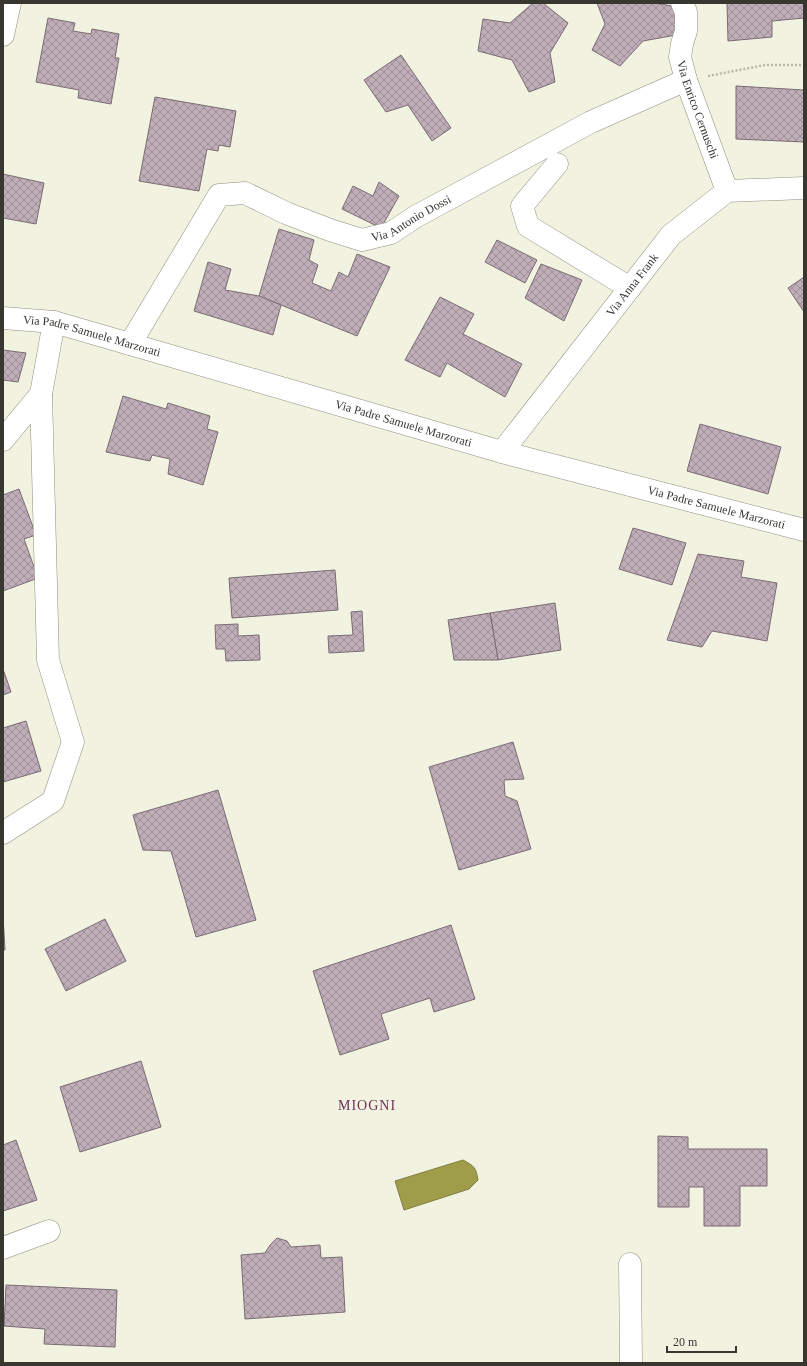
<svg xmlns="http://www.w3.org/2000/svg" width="807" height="1366" viewBox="0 0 807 1366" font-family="'Times New Roman',serif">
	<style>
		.water { fill: #a09d4a; stroke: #807e42 }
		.building { fill: url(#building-cross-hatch); stroke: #7a6b74 }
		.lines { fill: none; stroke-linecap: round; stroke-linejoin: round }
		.minor-casing { stroke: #8f8f7f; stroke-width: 23 }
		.path { stroke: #b8b8aa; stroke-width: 2.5; stroke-dasharray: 2 2; stroke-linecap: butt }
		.minor { stroke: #fff; stroke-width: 22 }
		.labels { text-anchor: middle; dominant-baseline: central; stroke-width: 3; stroke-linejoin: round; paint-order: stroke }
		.street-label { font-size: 12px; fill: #373730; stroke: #f2f2e0 }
		.quarter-label { font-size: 14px; letter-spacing: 1px; fill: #6d315a; stroke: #f2f2e0 }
	</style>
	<defs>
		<pattern id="building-cross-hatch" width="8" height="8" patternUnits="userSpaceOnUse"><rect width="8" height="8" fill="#bfaeb8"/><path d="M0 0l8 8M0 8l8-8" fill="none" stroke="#9c8e96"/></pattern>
	</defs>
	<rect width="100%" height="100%" fill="#f2f2e0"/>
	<path class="water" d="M 463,1160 C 474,1166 476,1167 478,1180 L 469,1189 L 404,1210 L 395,1181 Z"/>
	<g class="building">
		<path d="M 533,3 L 543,3 L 568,23 L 550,53 L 555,82 L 529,92 L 512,60 L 478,51 L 483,19 L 510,23 Z"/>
		<path d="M 597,3 L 655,3 L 678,7 L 676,35 L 643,41 L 620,66 L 592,50 L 605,24 Z"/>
		<path d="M 727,3 L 804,3 L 804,18 L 772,21 L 772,37 L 728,41 Z"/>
		<path d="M 48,18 L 75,23 L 73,31 L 91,34 L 92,29 L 119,34 L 115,58 L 119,58 L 111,104 L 78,98 L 79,90 L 36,82 Z"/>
		<path d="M 401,55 L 451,128 L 432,141 L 408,105 L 386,112 L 364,80 Z"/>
		<path d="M 736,86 L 804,90 L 804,142 L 736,139 Z"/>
		<path d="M 155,97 L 236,111 L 230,147 L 219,145 L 218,151 L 207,149 L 199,191 L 139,181 Z"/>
		<path d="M 3,174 L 44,183 L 36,224 L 3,218 Z"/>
		<path d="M 379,182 L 399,196 L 381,228 L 342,209 L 353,186 L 373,196 Z"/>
		<path d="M 279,229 L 314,240 L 309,260 L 318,265 L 312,283 L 331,291 L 339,272 L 348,277 L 357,254 L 390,267 L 357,336 L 259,296 Z"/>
		<path d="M 497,240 L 537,260 L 525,283 L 485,262 Z"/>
		<path d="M 208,262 L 231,269 L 225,290 L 259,296 L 281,305 L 273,335 L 194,311 Z"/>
		<path d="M 541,264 L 582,280 L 564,321 L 525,298 Z"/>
		<path d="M 804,277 L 804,312 L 788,288 Z"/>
		<path d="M 440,297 L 474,314 L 463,334 L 522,364 L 505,397 L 447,363 L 440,377 L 405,360 Z"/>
		<path d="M 3,350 L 26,353 L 18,382 L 3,380 Z"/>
		<path d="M 123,396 L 166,409 L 168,403 L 210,416 L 207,429 L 218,432 L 203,485 L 168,474 L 170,459 L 152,455 L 150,461 L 106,452 Z"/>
		<path d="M 700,424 L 781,447 L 768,494 L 687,471 Z"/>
		<path d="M 19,489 L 36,535 L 24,539 L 38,578 L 3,591 L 3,495 Z"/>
		<path d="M 633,528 L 686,543 L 672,585 L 619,569 Z"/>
		<path d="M 698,554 L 744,561 L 741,577 L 777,583 L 767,641 L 712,631 L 702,647 L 667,640 Z"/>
		<path d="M 335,570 L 338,610 L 232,618 L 229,578 Z"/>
		<path d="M 555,603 L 561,650 L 498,660 L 490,613 Z"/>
		<path d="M 362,611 L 364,651 L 329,653 L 328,636 L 353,635 L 351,612 Z"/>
		<path d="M 490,613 L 498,660 L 454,660 L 448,620 Z"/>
		<path d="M 238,624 L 238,636 L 259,635 L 260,660 L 226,661 L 225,649 L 216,649 L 215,625 Z"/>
		<path d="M 3,669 L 11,692 L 3,695 Z"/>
		<path d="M 26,721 L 41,771 L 3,782 L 3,728 Z"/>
		<path d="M 513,742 L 524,779 L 504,780 L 505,796 L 517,801 L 531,849 L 459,870 L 429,767 Z"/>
		<path d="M 218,790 L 256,920 L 196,937 L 171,851 L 143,850 L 133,815 Z"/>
		<path d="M 3,916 L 5,950 L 3,950 Z"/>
		<path d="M 105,919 L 126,961 L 66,991 L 45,949 Z"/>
		<path d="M 451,925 L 475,999 L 434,1012 L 430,998 L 381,1014 L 389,1039 L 340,1055 L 313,971 Z"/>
		<path d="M 141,1061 L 161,1127 L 80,1152 L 60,1087 Z"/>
		<path d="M 658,1136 L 688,1137 L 688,1149 L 767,1149 L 767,1186 L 740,1186 L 740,1226 L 704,1226 L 704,1187 L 689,1187 L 689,1207 L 658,1207 Z"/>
		<path d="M 16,1140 L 37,1200 L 3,1211 L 3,1145 Z"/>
		<path d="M 277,1238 L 287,1241 L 291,1247 L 320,1245 L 321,1258 L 342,1257 L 345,1312 L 245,1319 L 241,1255 L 265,1253 L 270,1245 Z"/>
		<path d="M 6,1285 L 117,1290 L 115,1347 L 44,1344 L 45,1329 L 4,1326 Z"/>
	</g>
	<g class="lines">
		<defs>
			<g id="minor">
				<path id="s1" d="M 682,3 L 686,12 L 686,31 L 682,44 L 680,57 L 686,80 L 727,191"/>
				<path d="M 3,35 L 10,3"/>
				<path d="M 557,164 L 522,206 L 528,226 L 630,288"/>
				<path id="s2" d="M 3,318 L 54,322 L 502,452 L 804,530"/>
				<path id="s3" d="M 130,344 L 219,195 L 245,193 L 286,213 L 330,230 L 362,240 L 391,233 L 415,217 L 591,122 L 686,80"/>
				<path d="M 3,440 L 41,394 L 54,322"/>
				<path id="s4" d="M 502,452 L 671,235 L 727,191 L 804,188"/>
				<path d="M 3,833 L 53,801 L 73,742 L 48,660 L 41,394"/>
				<path d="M 3,1248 L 49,1231"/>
				<path d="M 630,1264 L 631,1363"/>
			</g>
		</defs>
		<use href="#minor" class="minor-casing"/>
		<path class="path" d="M 708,76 L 765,65 L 804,65"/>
		<use href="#minor" class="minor"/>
	</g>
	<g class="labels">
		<g class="street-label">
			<text stroke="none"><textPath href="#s1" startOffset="111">Via Enrico Cernuschi</textPath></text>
			<text stroke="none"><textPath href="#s3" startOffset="380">Via Antonio Dossi</textPath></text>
			<text stroke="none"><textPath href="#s4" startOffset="212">Via Anna Frank</textPath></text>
			<text stroke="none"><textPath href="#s2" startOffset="91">Via Padre Samuele Marzorati</textPath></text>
			<text stroke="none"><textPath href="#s2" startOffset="415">Via Padre Samuele Marzorati</textPath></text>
			<text stroke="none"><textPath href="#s2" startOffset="739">Via Padre Samuele Marzorati</textPath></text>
		</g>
		<g class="quarter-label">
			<text x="367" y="1105">MIOGNI</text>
		</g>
	</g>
	<rect width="807" height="1366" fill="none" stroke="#373730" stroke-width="8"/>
	<path d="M667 1346v6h69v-6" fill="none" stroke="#373730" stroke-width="2"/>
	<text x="673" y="1346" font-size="12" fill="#373730" stroke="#f2f2e0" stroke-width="3" paint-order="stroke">20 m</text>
</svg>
